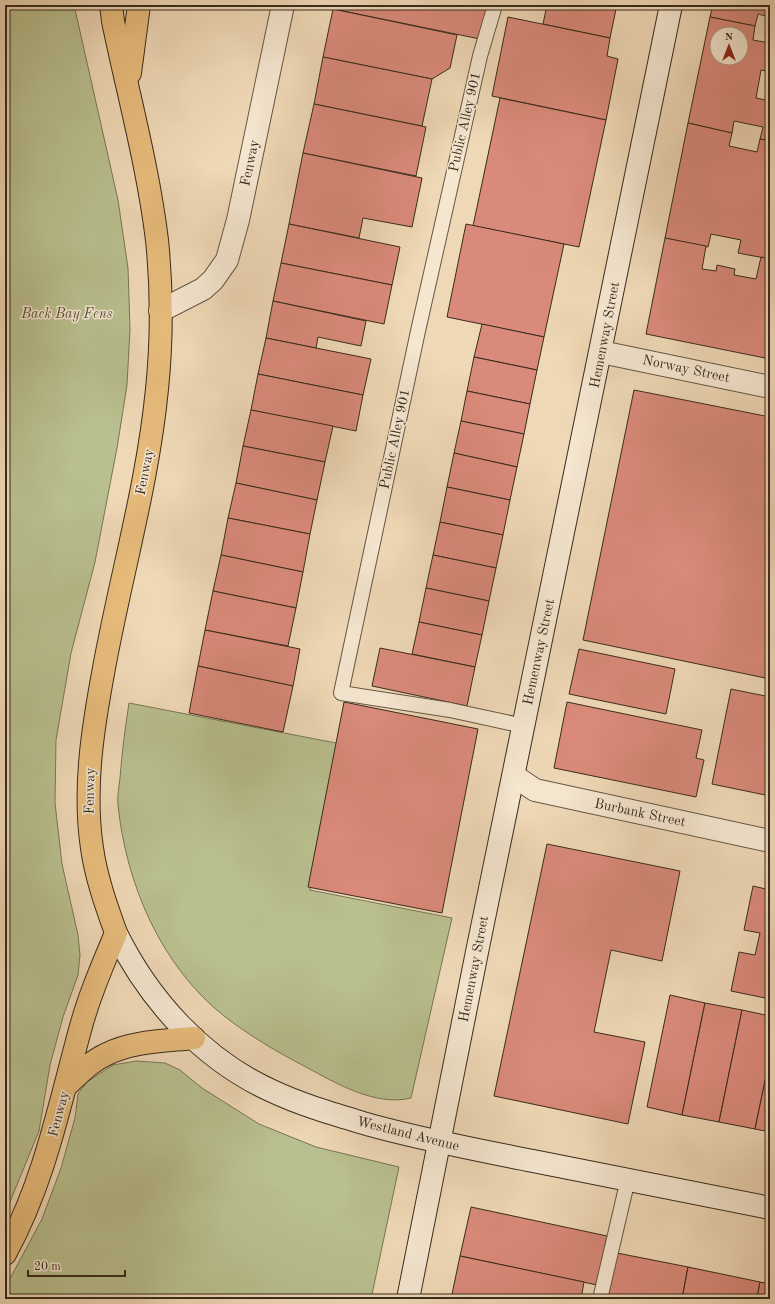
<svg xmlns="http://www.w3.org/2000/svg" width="775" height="1304" viewBox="0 0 775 1304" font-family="'Old Standard TT',serif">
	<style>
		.green { fill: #b9bf8e; stroke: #787556 }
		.building { fill: #da8a7a; stroke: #382b1d; fill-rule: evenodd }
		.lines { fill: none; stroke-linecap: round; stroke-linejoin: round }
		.service-casing { stroke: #665643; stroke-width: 16 }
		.minor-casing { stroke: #665643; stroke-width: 24 }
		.secondary-casing { stroke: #382b1d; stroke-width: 24 }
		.trunk-casing { stroke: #382b1d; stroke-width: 24 }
		.service { stroke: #f5e6d0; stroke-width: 14 }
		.minor { stroke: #f5e6d0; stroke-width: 22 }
		.secondary { stroke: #f5e6d0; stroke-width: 22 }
		.trunk { stroke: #e8bc7b; stroke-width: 22 }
		.labels { text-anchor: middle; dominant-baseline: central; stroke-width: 3; stroke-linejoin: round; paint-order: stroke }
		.street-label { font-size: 14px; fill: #382b1d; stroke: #f5e6d0 }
		.park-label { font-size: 14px; font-style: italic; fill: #585039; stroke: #f5e6d0 }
	</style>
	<rect width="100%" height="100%" fill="#efd8b6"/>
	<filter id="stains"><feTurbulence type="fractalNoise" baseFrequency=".005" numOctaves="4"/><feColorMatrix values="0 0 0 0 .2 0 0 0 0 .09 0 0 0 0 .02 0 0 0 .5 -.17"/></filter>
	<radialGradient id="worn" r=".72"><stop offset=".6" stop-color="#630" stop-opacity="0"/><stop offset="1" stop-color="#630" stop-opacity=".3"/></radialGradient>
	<g class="green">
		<path d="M 5,5 L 74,5 L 118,200 L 128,268 L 130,329 L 127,385 L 117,448 L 95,562 L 71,653 L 56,740 L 55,803 L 62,864 L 78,935 L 80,955 L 78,975 L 63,1017 L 50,1065 L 39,1131 L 5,1214 Z"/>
		<path d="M 129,703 L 341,744 L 310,890 L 452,918 L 411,1098 C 375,1107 334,1082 304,1066 C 277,1052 247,1034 224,1016 C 161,966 126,884 118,805 C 117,796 119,787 120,778 C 122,753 125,728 129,703 Z"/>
		<path d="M 136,1061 L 165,1063 L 180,1070 L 202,1088 L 259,1124 L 316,1147 L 399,1167 L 371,1299 L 5,1299 L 5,1288 L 42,1219 L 61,1168 L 75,1118 L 78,1094 L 87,1082 L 113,1065 Z"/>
	</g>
	<g class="building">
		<path d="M 334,5 L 487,5 L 480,39 L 333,9 Z"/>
		<path d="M 547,5 L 599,5 L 616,9 L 610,38 L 543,24 Z"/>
		<path d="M 599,5 L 617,5 L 616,9 Z"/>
		<path d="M 713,5 L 770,5 L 770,17 L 758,14 L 755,26 L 710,17 Z"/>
		<path d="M 333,9 L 457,35 L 450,68 L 432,79 L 323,57 Z"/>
		<path d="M 508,17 L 610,38 L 607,56 L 618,59 L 606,120 L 492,96 Z"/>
		<path d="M 710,17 L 755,26 L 753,40 L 770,43 L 770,72 L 761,70 L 756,98 L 770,101 L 770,141 L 760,139 L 763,127 L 734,121 L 732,133 L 688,123 ZM 717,34 L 741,34 L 741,58 L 717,58 Z"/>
		<path d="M 323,57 L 432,79 L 422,126 L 314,104 Z"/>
		<path d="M 500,98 L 606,120 L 579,247 L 473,226 Z"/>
		<path d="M 314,104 L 426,127 L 416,176 L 303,153 Z"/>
		<path d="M 688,123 L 732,133 L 729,146 L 757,152 L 760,139 L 770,141 L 770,259 L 738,253 L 741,240 L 711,234 L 708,247 L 665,238 Z"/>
		<path d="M 303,153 L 422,178 L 412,227 L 363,218 L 359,238 L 289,224 Z"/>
		<path d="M 289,224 L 400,247 L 392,285 L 281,263 Z"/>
		<path d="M 466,224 L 564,244 L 544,337 L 447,317 Z"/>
		<path d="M 665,238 L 706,246 L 702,269 L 716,271 L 717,265 L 735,269 L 734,275 L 756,279 L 761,257 L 770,259 L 770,359 L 646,334 Z"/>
		<path d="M 281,263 L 392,285 L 384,324 L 273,301 Z"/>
		<path d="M 273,301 L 366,321 L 361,346 L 318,337 L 316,348 L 266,338 Z"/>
		<path d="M 482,324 L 544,337 L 537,370 L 474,357 Z"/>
		<path d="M 266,338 L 371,359 L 363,395 L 258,374 Z"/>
		<path d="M 474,357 L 537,370 L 530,404 L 467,391 Z"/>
		<path d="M 258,374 L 363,395 L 356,431 L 251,410 Z"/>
		<path d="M 634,390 L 770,417 L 770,679 L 583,640 Z"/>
		<path d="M 467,391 L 530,404 L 524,434 L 461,421 Z"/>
		<path d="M 251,410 L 333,426 L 325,462 L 243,446 Z"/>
		<path d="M 461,421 L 524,434 L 517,467 L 454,453 Z"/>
		<path d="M 243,446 L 325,462 L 317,500 L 236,483 Z"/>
		<path d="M 454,453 L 517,467 L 510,500 L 447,487 Z"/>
		<path d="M 236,483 L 317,500 L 310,534 L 228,518 Z"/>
		<path d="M 447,487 L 510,500 L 503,535 L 440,522 Z"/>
		<path d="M 228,518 L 310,534 L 303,572 L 221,555 Z"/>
		<path d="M 440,522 L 503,535 L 496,568 L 433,555 Z"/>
		<path d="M 221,555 L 303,572 L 296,608 L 213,591 Z"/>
		<path d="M 433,555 L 496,568 L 489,601 L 426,588 Z"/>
		<path d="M 426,588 L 489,601 L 482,635 L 419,622 Z"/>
		<path d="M 213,591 L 296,608 L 288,646 L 205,630 Z"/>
		<path d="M 419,622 L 482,635 L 475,667 L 412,654 Z"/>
		<path d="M 205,630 L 300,649 L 293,686 L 198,666 Z"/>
		<path d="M 380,648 L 475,667 L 467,706 L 372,686 Z"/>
		<path d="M 579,649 L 675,669 L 666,714 L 569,694 Z"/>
		<path d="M 198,666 L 293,686 L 283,732 L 189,713 Z"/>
		<path d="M 731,689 L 770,697 L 770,796 L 712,784 Z"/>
		<path d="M 344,702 L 478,729 L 442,913 L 308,887 Z"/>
		<path d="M 567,702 L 702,730 L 696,758 L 704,760 L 696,797 L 554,768 Z"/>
		<path d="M 547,844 L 680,871 L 662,961 L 611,950 L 594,1032 L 645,1042 L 628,1124 L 494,1096 Z"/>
		<path d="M 753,886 L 770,890 L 770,999 L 731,991 L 739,952 L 755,955 L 760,933 L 744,930 Z"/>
		<path d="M 670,995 L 705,1003 L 682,1115 L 647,1107 Z"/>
		<path d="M 705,1003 L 742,1010 L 719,1122 L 682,1115 Z"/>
		<path d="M 742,1010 L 770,1016 L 770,1057 L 755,1129 L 719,1122 Z"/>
		<path d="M 770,1057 L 770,1132 L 755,1129 Z"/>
		<path d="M 471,1207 L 607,1236 L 597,1285 L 460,1256 Z"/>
		<path d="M 617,1253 L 688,1267 L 682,1299 L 607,1299 Z"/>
		<path d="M 460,1256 L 584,1282 L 581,1299 L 451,1299 Z"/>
		<path d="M 688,1267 L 760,1282 L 757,1299 L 682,1299 Z"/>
		<path d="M 760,1282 L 770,1284 L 770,1299 L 757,1299 Z"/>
	</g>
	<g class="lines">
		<defs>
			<g id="service">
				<path d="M 495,5 L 480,56 L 418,331 L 341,693 L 450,710 L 524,726"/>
				<path d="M 600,1299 L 628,1179"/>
			</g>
			<g id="minor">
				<path d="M 160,311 L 203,289 L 213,280 L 227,260 L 238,220 L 283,5"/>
				<path d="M 601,352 L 770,387"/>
				<path d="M 514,776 L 535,790 L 770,841"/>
			</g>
			<g id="secondary">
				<path d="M 116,933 C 149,1000 203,1060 272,1091 C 304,1106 337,1115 370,1125 C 424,1140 478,1150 533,1161 C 612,1176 691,1192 770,1208"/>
				<path d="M 408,1299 L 477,952 L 671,5"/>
			</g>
			<g id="trunk">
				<path d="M 130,73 L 139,5"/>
				<path d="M 66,1086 C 79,1074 91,1061 107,1054 C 133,1041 166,1041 194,1038"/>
				<path d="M 5,1254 C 44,1183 59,1107 80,1030 C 89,996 103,964 116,933 C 106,905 96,877 92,848 C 83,788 93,727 104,668 C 121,575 148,483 157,389 C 162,340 162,289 157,240 C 148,166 128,94 113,21 L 111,5"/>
			</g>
		</defs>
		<use href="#service" class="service-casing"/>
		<use href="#minor" class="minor-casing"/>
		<use href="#secondary" class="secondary-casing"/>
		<use href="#trunk" class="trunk-casing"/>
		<use href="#service" class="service"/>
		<use href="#minor" class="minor"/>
		<use href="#secondary" class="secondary"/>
		<use href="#trunk" class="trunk"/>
	</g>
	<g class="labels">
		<g class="street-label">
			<text transform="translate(465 122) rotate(-77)">Public Alley 901</text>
			<text transform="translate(250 163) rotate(-78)">Fenway</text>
			<text transform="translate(605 335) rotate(-79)">Hemenway Street</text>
			<text transform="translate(686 369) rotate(12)">Norway Street</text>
			<text transform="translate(395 439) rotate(-78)">Public Alley 901</text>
			<text transform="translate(145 472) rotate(-79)">Fenway</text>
			<text transform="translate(539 652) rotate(-78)">Hemenway Street</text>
			<text transform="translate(90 791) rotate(-89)">Fenway</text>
			<text transform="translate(640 813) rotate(12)">Burbank Street</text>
			<text transform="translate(474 969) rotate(-79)">Hemenway Street</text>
			<text transform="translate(59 1114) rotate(-75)">Fenway</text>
			<text transform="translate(408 1134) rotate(14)">Westland Avenue</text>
		</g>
		<g class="park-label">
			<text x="67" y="314">Back Bay Fens</text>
		</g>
	</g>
	<rect width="775" height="1304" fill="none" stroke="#efd8b6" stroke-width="20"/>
	<rect x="6" y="6" width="763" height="1292" fill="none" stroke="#382b1d" stroke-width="2"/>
	<rect x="10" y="10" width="755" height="1284" fill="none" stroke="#382b1d"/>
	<g transform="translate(729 46)"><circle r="19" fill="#f5e6d0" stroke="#a99b88"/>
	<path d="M0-3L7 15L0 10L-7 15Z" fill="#8f2418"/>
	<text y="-6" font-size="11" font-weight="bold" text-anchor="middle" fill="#382b1d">N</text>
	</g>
	<path d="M28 1270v6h97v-6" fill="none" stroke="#382b1d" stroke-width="2"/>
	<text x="34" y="1270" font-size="12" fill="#382b1d" stroke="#f5e6d0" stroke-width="3" paint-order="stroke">20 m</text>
	<rect width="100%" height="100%" filter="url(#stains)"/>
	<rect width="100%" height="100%" fill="url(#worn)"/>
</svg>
